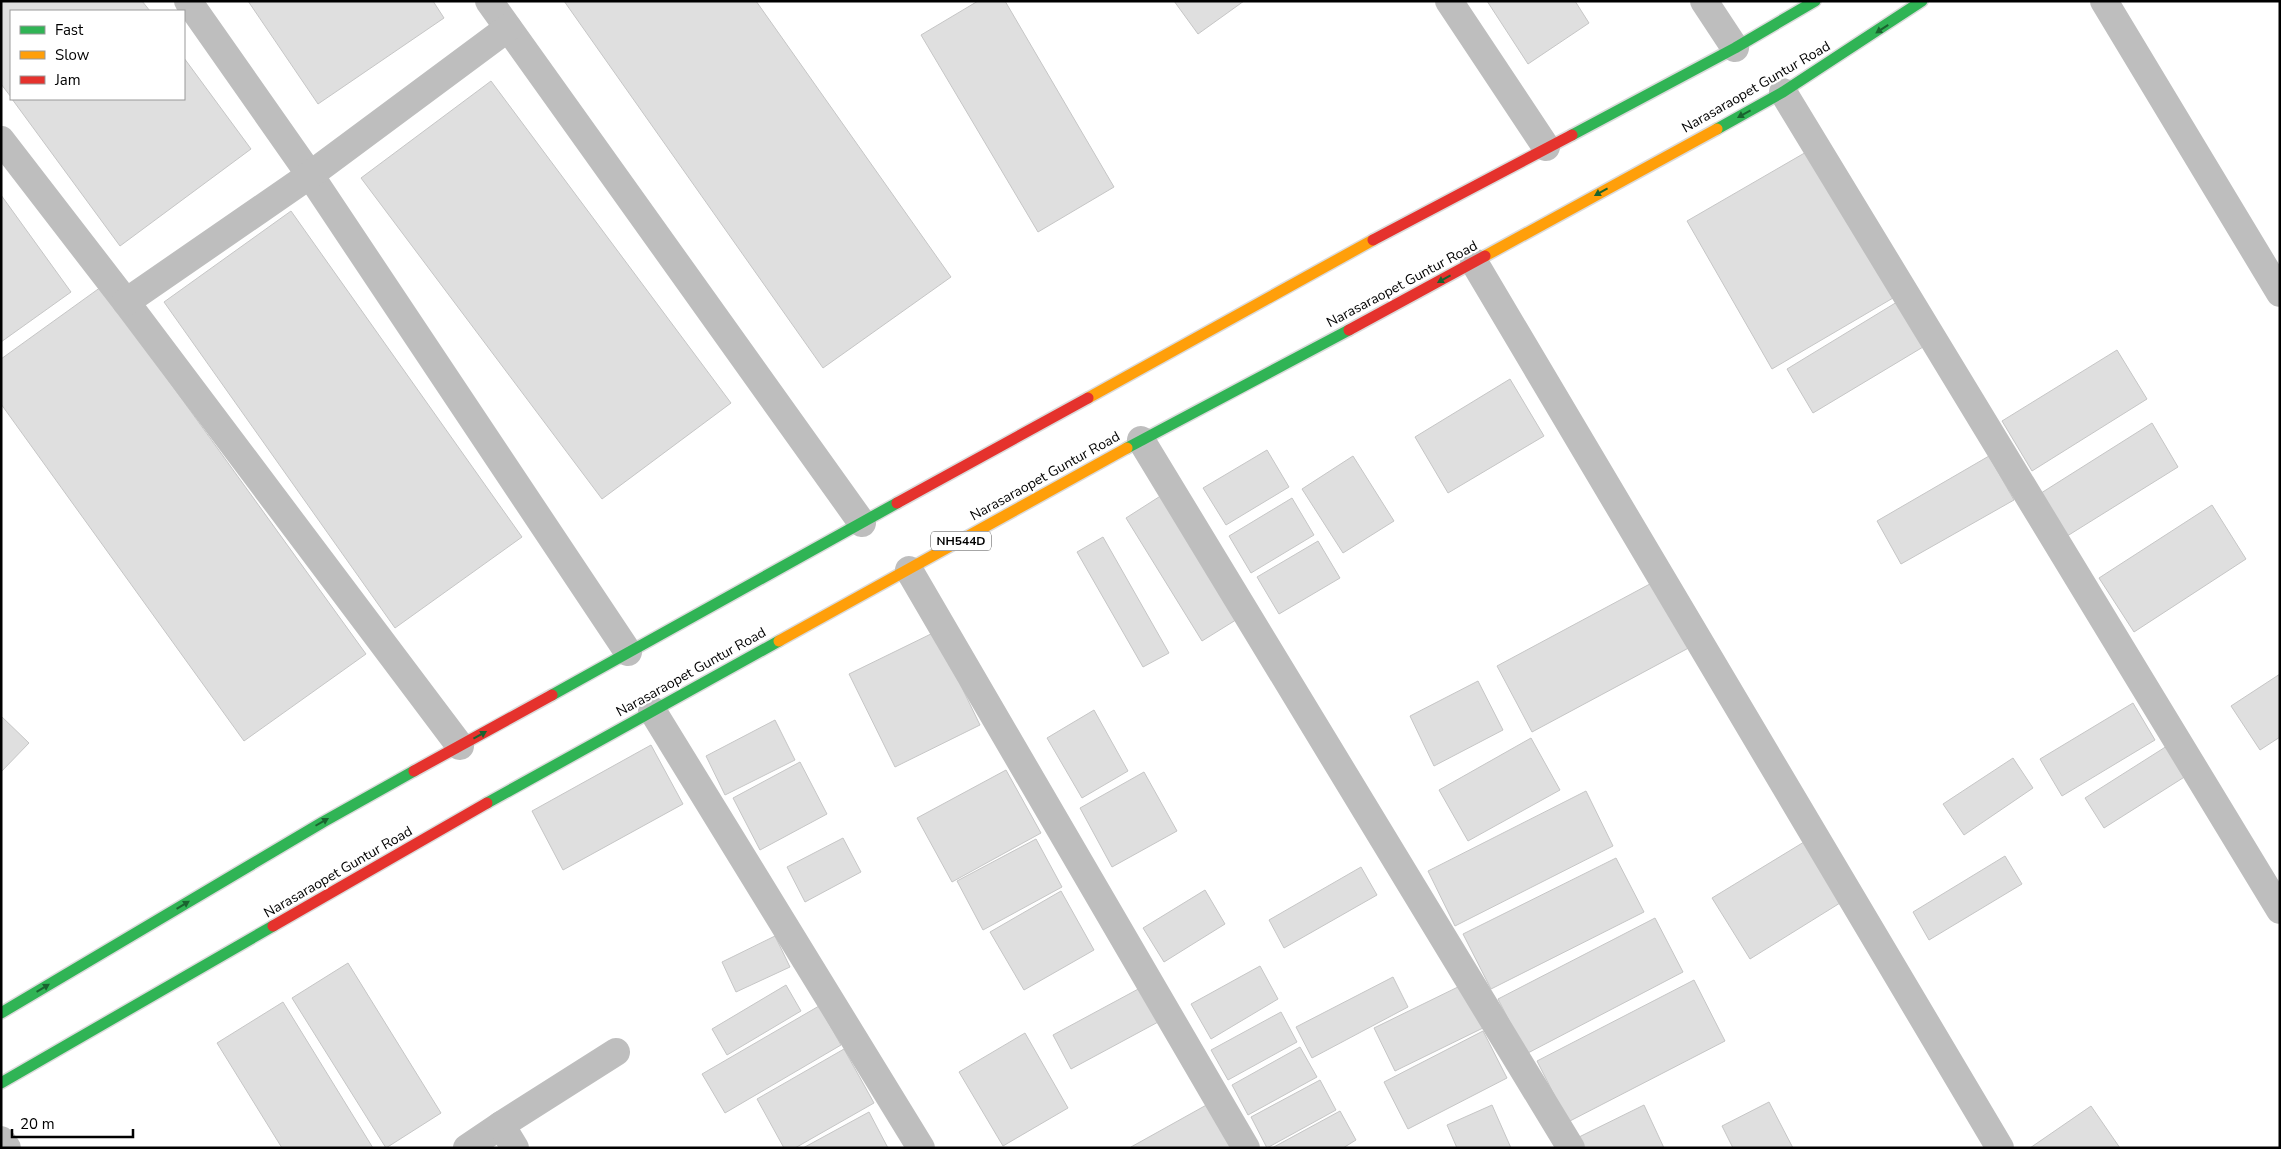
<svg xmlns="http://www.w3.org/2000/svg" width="2281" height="1149" viewBox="0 0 2281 1149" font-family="'Nunito Sans',sans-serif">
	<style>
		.building { fill: #dfdfdf; stroke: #c6c6c6 }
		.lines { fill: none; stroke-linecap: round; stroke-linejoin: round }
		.fast-casing { stroke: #dbdbdb; stroke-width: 14 }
		.slow-casing { stroke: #dbdbdb; stroke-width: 14 }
		.jam-casing { stroke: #dbdbdb; stroke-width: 14 }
		.street { stroke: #bebebe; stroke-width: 28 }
		.fast { stroke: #30b455; stroke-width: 11 }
		.slow { stroke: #ff9f0a; stroke-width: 11 }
		.jam { stroke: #e5322d; stroke-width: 11 }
		.oneway { fill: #1a632f }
		.labels { text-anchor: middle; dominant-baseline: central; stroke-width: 4.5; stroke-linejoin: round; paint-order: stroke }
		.shield { fill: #fff; stroke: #4c4c4c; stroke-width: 1 }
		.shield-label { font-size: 12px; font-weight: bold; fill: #000 }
		.street-label { font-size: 14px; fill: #000; stroke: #fff }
	</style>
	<rect width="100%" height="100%" fill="#fff"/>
	<g class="building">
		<path d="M 1,1 L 142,1 L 150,11 L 11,11 L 11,97 L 1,84 Z"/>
		<path d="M 248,1 L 433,1 L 444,18 L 318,104 Z"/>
		<path d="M 564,1 L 756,1 L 951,277 L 823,368 Z"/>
		<path d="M 978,1 L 1005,1 L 1114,187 L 1038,232 L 921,35 Z"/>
		<path d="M 1174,1 L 1244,1 L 1198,34 Z"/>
		<path d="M 1487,1 L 1575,1 L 1589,23 L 1528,64 Z"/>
		<path d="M 184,58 L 251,149 L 120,246 L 12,99 L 184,99 Z"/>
		<path d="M 491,81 L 731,403 L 602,499 L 361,178 Z"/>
		<path d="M 1808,151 L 1893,298 L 1772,369 L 1687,221 Z"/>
		<path d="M 1,195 L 71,292 L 1,342 Z"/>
		<path d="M 291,211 L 522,537 L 395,628 L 164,302 Z"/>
		<path d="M 101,287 L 366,654 L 244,741 L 1,404 L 1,359 Z"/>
		<path d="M 1897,302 L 1923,347 L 1813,413 L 1787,369 Z"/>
		<path d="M 2117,350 L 2147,399 L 2032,471 L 2002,421 Z"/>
		<path d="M 1510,379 L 1544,436 L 1448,493 L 1415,437 Z"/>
		<path d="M 2152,423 L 2178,467 L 2064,538 L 2038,495 Z"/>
		<path d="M 1267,450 L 1289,487 L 1226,525 L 1203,488 Z"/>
		<path d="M 1353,456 L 1394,521 L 1343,553 L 1302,489 Z"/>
		<path d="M 1989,456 L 2014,500 L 1901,564 L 1877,521 Z"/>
		<path d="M 1162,495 L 1239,618 L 1202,641 L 1126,518 Z"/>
		<path d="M 1292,498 L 1314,535 L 1251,573 L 1229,536 Z"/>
		<path d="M 2212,505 L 2246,559 L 2134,632 L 2099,578 Z"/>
		<path d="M 1103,537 L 1169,653 L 1143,667 L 1077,552 Z"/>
		<path d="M 1318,541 L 1340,578 L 1279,614 L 1257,577 Z"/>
		<path d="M 1661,578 L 1696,644 L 1532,732 L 1497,666 Z"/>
		<path d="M 935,632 L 980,725 L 895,767 L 849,674 Z"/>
		<path d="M 2280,674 L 2280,737 L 2260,750 L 2231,706 Z"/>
		<path d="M 1478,681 L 1503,730 L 1434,766 L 1410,716 Z"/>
		<path d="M 2133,703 L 2155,740 L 2062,796 L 2040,759 Z"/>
		<path d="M 1094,710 L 1128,771 L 1082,798 L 1047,738 Z"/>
		<path d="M 1,716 L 29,743 L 1,772 Z"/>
		<path d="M 775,720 L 795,760 L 725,795 L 706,756 Z"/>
		<path d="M 1531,738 L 1560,790 L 1468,841 L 1439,790 Z"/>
		<path d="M 651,745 L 683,804 L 563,870 L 532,811 Z"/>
		<path d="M 2167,746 L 2186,776 L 2104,828 L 2085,798 Z"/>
		<path d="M 2013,758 L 2033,788 L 1964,835 L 1943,804 Z"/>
		<path d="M 800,762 L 827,814 L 760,850 L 733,798 Z"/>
		<path d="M 1006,770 L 1041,833 L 952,882 L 917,818 Z"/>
		<path d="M 1144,772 L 1177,831 L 1112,867 L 1080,808 Z"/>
		<path d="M 1586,791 L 1613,846 L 1455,926 L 1428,871 Z"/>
		<path d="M 843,838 L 861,872 L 805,902 L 787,867 Z"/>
		<path d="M 1036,839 L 1062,887 L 983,930 L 957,881 Z"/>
		<path d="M 1804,842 L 1840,903 L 1750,959 L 1712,898 Z"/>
		<path d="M 2005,856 L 2022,884 L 1929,940 L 1913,912 Z"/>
		<path d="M 1616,858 L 1644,912 L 1491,989 L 1463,934 Z"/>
		<path d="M 1361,867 L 1377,895 L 1284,948 L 1269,920 Z"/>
		<path d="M 1205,890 L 1225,924 L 1164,962 L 1143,928 Z"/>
		<path d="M 1061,891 L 1094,950 L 1024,990 L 990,932 Z"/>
		<path d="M 1655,918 L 1683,972 L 1526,1054 L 1498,999 Z"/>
		<path d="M 775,936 L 790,967 L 736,992 L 722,962 Z"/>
		<path d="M 348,963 L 441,1113 L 386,1148 L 292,998 Z"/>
		<path d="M 1260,966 L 1278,999 L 1211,1039 L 1191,1004 Z"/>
		<path d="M 1393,977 L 1408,1007 L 1312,1058 L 1296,1027 Z"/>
		<path d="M 1694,980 L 1725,1041 L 1568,1122 L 1537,1061 Z"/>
		<path d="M 786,985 L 801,1011 L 727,1055 L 712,1029 Z"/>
		<path d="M 1462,985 L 1483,1028 L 1395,1071 L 1374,1028 Z"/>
		<path d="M 1142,987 L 1160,1021 L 1071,1069 L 1053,1035 Z"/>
		<path d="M 283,1002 L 373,1148 L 282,1148 L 217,1043 Z"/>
		<path d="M 819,1006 L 841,1045 L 725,1113 L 702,1074 Z"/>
		<path d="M 1281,1012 L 1297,1042 L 1228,1080 L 1211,1050 Z"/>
		<path d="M 1483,1031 L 1507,1078 L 1408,1129 L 1384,1082 Z"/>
		<path d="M 1025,1033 L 1068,1108 L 1003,1146 L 959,1072 Z"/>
		<path d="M 1300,1047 L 1317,1077 L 1248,1115 L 1232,1085 Z"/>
		<path d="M 844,1049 L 874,1103 L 795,1148 L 784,1148 L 757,1099 Z"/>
		<path d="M 1320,1080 L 1336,1110 L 1267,1148 L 1251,1117 Z"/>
		<path d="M 1769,1102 L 1793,1148 L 1733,1148 L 1722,1126 Z"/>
		<path d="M 1210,1103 L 1234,1148 L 1132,1148 L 1131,1147 Z"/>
		<path d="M 1492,1105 L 1511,1148 L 1457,1148 L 1447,1125 Z"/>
		<path d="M 1644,1105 L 1664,1148 L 1581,1148 L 1577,1138 Z"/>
		<path d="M 2091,1106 L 2120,1148 L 2030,1148 Z"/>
		<path d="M 1340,1111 L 1356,1140 L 1343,1148 L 1272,1148 Z"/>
		<path d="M 869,1112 L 888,1148 L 803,1148 Z"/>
	</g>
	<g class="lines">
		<defs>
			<g id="fast">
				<path d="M 1717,129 L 1783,92 L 1922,1"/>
				<path d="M 1572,135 L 1735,48 L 1815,1"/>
				<path d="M 1127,448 L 1349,330"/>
				<path d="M 552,695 L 897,503"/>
				<path d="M 487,803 L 779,641"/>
				<path d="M 1,1013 L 323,822 L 414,771"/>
				<path d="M 1,1083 L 273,926"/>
			</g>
			<g id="slow">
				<path d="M 1485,256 L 1717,129"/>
				<path d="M 1088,398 L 1373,240"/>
				<path d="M 779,641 L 1127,448"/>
			</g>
			<g id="jam">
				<path d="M 1373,240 L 1572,135"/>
				<path d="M 1349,330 L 1485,256"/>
				<path d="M 897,503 L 1088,398"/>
				<path d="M 414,771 L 552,695"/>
				<path d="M 273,926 L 487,803"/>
			</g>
		</defs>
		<use href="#fast" class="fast-casing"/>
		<use href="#slow" class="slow-casing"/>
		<use href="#jam" class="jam-casing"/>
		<g class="street">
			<path d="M 188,1 L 310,175 L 628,652"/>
			<path d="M 489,1 L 862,523"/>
			<path d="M 1449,1 L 1546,147"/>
			<path d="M 1704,1 L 1735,48"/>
			<path d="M 2104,1 L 2280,293"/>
			<path d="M 1783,92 L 2280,910"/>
			<path d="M 1,140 L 126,302 L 460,746"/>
			<path d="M 1474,262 L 2000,1148"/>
			<path d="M 126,302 L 310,175 L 508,28"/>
			<path d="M 1141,440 L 1571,1148"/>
			<path d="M 909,570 L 1246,1148"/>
			<path d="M 652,710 L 921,1148"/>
			<path d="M 1,1140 L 7,1148"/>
			<path d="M 467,1148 L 501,1125"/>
			<path d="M 515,1148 L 501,1125 L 616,1052"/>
		</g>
		<use href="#fast" class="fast"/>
		<use href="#slow" class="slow"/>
		<use href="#jam" class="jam"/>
	</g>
	<defs><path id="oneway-solid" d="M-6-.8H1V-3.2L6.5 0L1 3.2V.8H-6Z" transform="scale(1.25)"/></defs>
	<g class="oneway">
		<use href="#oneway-solid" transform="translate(1882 29) rotate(147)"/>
		<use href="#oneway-solid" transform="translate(1744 114) rotate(151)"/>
		<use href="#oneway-solid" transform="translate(1601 192) rotate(151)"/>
		<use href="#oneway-solid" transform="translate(1444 279) rotate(151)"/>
		<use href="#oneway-solid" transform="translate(480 735) rotate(-29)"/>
		<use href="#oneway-solid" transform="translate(322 822) rotate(-30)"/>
		<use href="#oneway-solid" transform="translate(183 905) rotate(-31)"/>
		<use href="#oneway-solid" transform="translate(43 988) rotate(-31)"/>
	</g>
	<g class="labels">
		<rect class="shield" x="931" y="531.5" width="60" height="19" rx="4"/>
		<g class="shield-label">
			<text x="961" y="541">NH544D</text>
		</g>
		<g class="street-label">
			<text transform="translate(1756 87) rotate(-30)">Narasaraopet Guntur Road</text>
			<text transform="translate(1402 284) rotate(-28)">Narasaraopet Guntur Road</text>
			<text transform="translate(1045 476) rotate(-29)">Narasaraopet Guntur Road</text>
			<text transform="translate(691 672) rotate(-29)">Narasaraopet Guntur Road</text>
			<text transform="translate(338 872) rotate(-30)">Narasaraopet Guntur Road</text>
		</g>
	</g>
	<rect width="2281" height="1149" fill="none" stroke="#000000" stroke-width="5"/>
	<rect x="10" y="10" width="175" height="90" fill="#ffffff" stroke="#999999"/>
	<rect x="20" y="26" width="25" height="8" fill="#30b455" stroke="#999999"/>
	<text x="55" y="35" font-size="15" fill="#000000">Fast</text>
	<rect x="20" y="51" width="25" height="8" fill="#ff9f0a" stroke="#999999"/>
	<text x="55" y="60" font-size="15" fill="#000000">Slow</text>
	<rect x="20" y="76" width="25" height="8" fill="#e5322d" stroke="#999999"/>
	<text x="55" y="85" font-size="15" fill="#000000">Jam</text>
	<path d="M12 1129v8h121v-8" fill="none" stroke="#000000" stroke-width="2.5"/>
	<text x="20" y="1129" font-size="15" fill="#000000" stroke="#ffffff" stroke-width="4" paint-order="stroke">20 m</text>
</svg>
